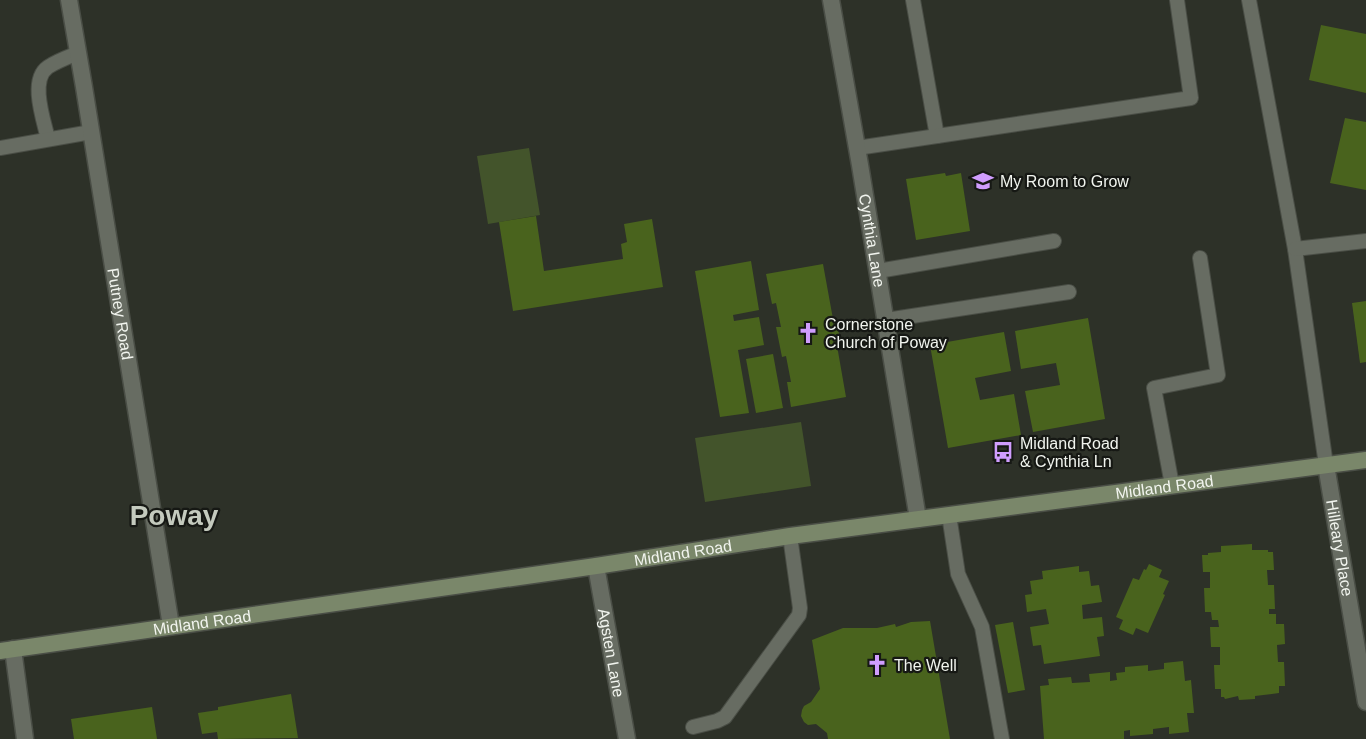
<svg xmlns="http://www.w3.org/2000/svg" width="1366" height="739" viewBox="0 0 1366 739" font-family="Helvetica,sans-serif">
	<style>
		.green { fill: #43542b }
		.building { fill: #49631d }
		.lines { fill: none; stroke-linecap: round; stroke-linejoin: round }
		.service-casing { stroke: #4a4e46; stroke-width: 16 }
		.minor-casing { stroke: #4a4e46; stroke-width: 19 }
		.tertiary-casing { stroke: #4a4e46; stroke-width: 19 }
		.secondary-casing { stroke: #4a4e46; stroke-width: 19 }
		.service { stroke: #676c62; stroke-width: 14 }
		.minor { stroke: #676c62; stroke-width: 16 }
		.tertiary { stroke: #676c62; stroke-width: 16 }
		.secondary { stroke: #7a876a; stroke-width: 16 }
		.labels { text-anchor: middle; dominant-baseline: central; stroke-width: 4.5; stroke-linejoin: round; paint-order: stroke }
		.poi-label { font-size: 16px; fill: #f1f4ee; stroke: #161814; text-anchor: start }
		.street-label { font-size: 16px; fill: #f1f4ee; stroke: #161814 }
		.town-label { font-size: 28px; font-weight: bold; fill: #c4cabe; stroke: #161814 }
	</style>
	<rect width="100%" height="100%" fill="#2d3128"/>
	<g class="green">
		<path d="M 529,148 L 540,215 L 488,224 L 477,156 Z"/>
		<path d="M 801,422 L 811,486 L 705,502 L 695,438 Z"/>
	</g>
	<g class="building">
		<path d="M 1321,25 L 1366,34 L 1366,93 L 1309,80 Z"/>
		<path d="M 1345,118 L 1366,122 L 1366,190 L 1330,183 Z"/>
		<path d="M 945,173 L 946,176 L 961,173 L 970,231 L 916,240 L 906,179 Z"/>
		<path d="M 536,216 L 544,271 L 623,259 L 621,244 L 627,242 L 624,224 L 652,219 L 663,287 L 513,311 L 499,222 Z"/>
		<path d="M 751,261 L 759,310 L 733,315 L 734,321 L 759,317 L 764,345 L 738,350 L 749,413 L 720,417 L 695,271 Z"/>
		<path d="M 823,264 L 833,319 L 836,318 L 840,339 L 836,340 L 846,397 L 791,407 L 787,382 L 791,382 L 786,356 L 782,357 L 776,327 L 781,327 L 776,303 L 772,304 L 766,274 Z"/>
		<path d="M 1366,301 L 1366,362 L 1360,363 L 1352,303 Z"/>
		<path d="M 1088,318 L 1105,419 L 1033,432 L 1025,391 L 1060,385 L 1056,363 L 1021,369 L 1015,331 Z"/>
		<path d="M 1004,332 L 1011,371 L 975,378 L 980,400 L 1014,394 L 1021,435 L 948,448 L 930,345 Z"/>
		<path d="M 773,354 L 783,408 L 756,413 L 746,359 Z"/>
		<path d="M 1252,544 L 1252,550 L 1268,550 L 1268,552 L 1273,552 L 1274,570 L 1267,570 L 1268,585 L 1274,585 L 1275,609 L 1269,609 L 1269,614 L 1276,614 L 1276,624 L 1284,624 L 1285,644 L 1277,645 L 1278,662 L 1284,662 L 1285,686 L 1279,686 L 1279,693 L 1255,696 L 1255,699 L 1239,700 L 1238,696 L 1225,699 L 1224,697 L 1221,697 L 1221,689 L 1215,689 L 1214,665 L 1220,665 L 1220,647 L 1211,647 L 1210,627 L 1219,627 L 1218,620 L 1212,620 L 1211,612 L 1205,612 L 1204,588 L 1210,588 L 1210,572 L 1203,572 L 1202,555 L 1208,555 L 1208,553 L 1221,552 L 1221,546 Z"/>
		<path d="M 1149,564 L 1162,570 L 1159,577 L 1169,581 L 1163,594 L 1165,595 L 1148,633 L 1136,628 L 1133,635 L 1119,629 L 1123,620 L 1116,617 L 1133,578 L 1139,580 L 1144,569 L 1146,570 Z"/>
		<path d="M 1079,566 L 1079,572 L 1089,571 L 1091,586 L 1099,585 L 1102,602 L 1082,605 L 1083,619 L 1102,617 L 1104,636 L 1097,637 L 1100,656 L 1044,664 L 1041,645 L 1033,646 L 1030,627 L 1049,624 L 1046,609 L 1027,612 L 1025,595 L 1032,594 L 1030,581 L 1043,579 L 1042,571 Z"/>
		<path d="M 930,621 L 950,739 L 828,739 L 827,733 L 816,724 L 808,725 L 804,722 L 801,716 L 802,710 L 804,706 L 811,702 L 820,689 L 812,640 L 843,628 L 877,628 L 895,624 L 896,627 L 911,622 Z"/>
		<path d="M 1013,622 L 1025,690 L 1008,693 L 995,625 Z"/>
		<path d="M 1183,661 L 1185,681 L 1191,680 L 1194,713 L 1187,713 L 1189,732 L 1169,734 L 1169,727 L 1153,729 L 1153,734 L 1130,736 L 1130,730 L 1124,731 L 1124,739 L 1044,739 L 1040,686 L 1049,685 L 1048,679 L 1071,677 L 1072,683 L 1090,682 L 1089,674 L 1110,672 L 1110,681 L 1117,680 L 1116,673 L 1125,672 L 1125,667 L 1148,665 L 1148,671 L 1164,669 L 1164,663 Z"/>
		<path d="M 291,694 L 298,738 L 218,739 L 217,732 L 202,734 L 198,713 L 218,710 L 218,707 Z"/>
		<path d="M 152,707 L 157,739 L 74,739 L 71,719 Z"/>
	</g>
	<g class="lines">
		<defs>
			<g id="service">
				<path d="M 913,0 L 937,136"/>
				<path d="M 1249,0 L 1295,249 L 1326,465"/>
				<path d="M 48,139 C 44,121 29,80 48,67 C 57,61 68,57 78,53"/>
				<path d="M 0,148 L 91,132"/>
				<path d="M 857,148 L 1191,98 L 1177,0"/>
				<path d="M 1295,249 L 1366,241"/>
				<path d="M 878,271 L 1054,241"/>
				<path d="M 886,320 L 1069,292"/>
				<path d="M 1172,485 L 1154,388 L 1218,375 L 1200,258"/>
				<path d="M 949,515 L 958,574 L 982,627 L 1002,739"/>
				<path d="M 693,727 L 717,721 L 725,717 L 799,615 L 800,608 L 790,536"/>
			</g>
			<g id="minor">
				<path id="s1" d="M 831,0 L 860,165 L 918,519"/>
				<path id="s2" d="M 596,566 L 627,739"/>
				<path d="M 13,649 L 25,739"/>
			</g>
			<g id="tertiary">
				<path id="s3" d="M 69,0 L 84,87 L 171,626"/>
				<path id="s4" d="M 1326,465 L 1366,702"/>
			</g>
			<g id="secondary">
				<path id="s5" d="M 0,651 L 596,566 L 790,536 L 1366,460"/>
			</g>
		</defs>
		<use href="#service" class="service-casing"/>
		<use href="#minor" class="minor-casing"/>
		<use href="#tertiary" class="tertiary-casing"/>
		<use href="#secondary" class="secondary-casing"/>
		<use href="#service" class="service"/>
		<use href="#minor" class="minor"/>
		<use href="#tertiary" class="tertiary"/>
		<use href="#secondary" class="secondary"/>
	</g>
	<defs>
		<symbol id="school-bare" viewBox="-9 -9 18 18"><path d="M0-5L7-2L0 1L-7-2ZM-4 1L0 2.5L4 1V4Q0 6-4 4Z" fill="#d09dfe" stroke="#161814" stroke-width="2.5" paint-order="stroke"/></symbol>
		<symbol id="church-bare" viewBox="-9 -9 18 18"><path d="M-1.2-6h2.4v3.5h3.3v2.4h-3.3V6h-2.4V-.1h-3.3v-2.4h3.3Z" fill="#d09dfe" stroke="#161814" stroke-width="2.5" paint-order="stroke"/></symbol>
		<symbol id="bus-bare" viewBox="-9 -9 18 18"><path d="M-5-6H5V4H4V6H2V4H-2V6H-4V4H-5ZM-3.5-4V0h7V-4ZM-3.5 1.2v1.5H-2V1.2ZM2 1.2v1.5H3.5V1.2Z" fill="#d09dfe" stroke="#161814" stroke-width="2.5" paint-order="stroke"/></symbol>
	</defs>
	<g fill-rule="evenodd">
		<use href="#school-bare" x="968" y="166" width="30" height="30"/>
		<use href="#church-bare" x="793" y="318" width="30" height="30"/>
		<use href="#bus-bare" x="988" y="437" width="30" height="30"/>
		<use href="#church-bare" x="862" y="650" width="30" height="30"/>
	</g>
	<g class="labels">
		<g class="poi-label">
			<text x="1000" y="181">My Room to Grow</text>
			<text x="825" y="324">Cornerstone<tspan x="825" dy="18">Church of Poway</tspan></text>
			<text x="1020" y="443">Midland Road<tspan x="1020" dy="18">&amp; Cynthia Ln</tspan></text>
			<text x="894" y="665">The Well</text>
		</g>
		<g class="street-label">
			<text stroke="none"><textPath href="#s1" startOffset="244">Cynthia Lane</textPath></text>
			<text stroke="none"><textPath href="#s3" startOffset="318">Putney Road</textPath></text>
			<text stroke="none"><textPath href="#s5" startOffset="1176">Midland Road</textPath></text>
			<text stroke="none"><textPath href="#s4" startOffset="84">Hilleary Place</textPath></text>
			<text stroke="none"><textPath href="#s5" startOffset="690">Midland Road</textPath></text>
			<text stroke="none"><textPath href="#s5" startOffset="204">Midland Road</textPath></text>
			<text stroke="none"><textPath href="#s2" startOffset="88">Agsten Lane</textPath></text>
		</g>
		<g class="town-label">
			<text x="174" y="515">Poway</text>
		</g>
	</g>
</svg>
